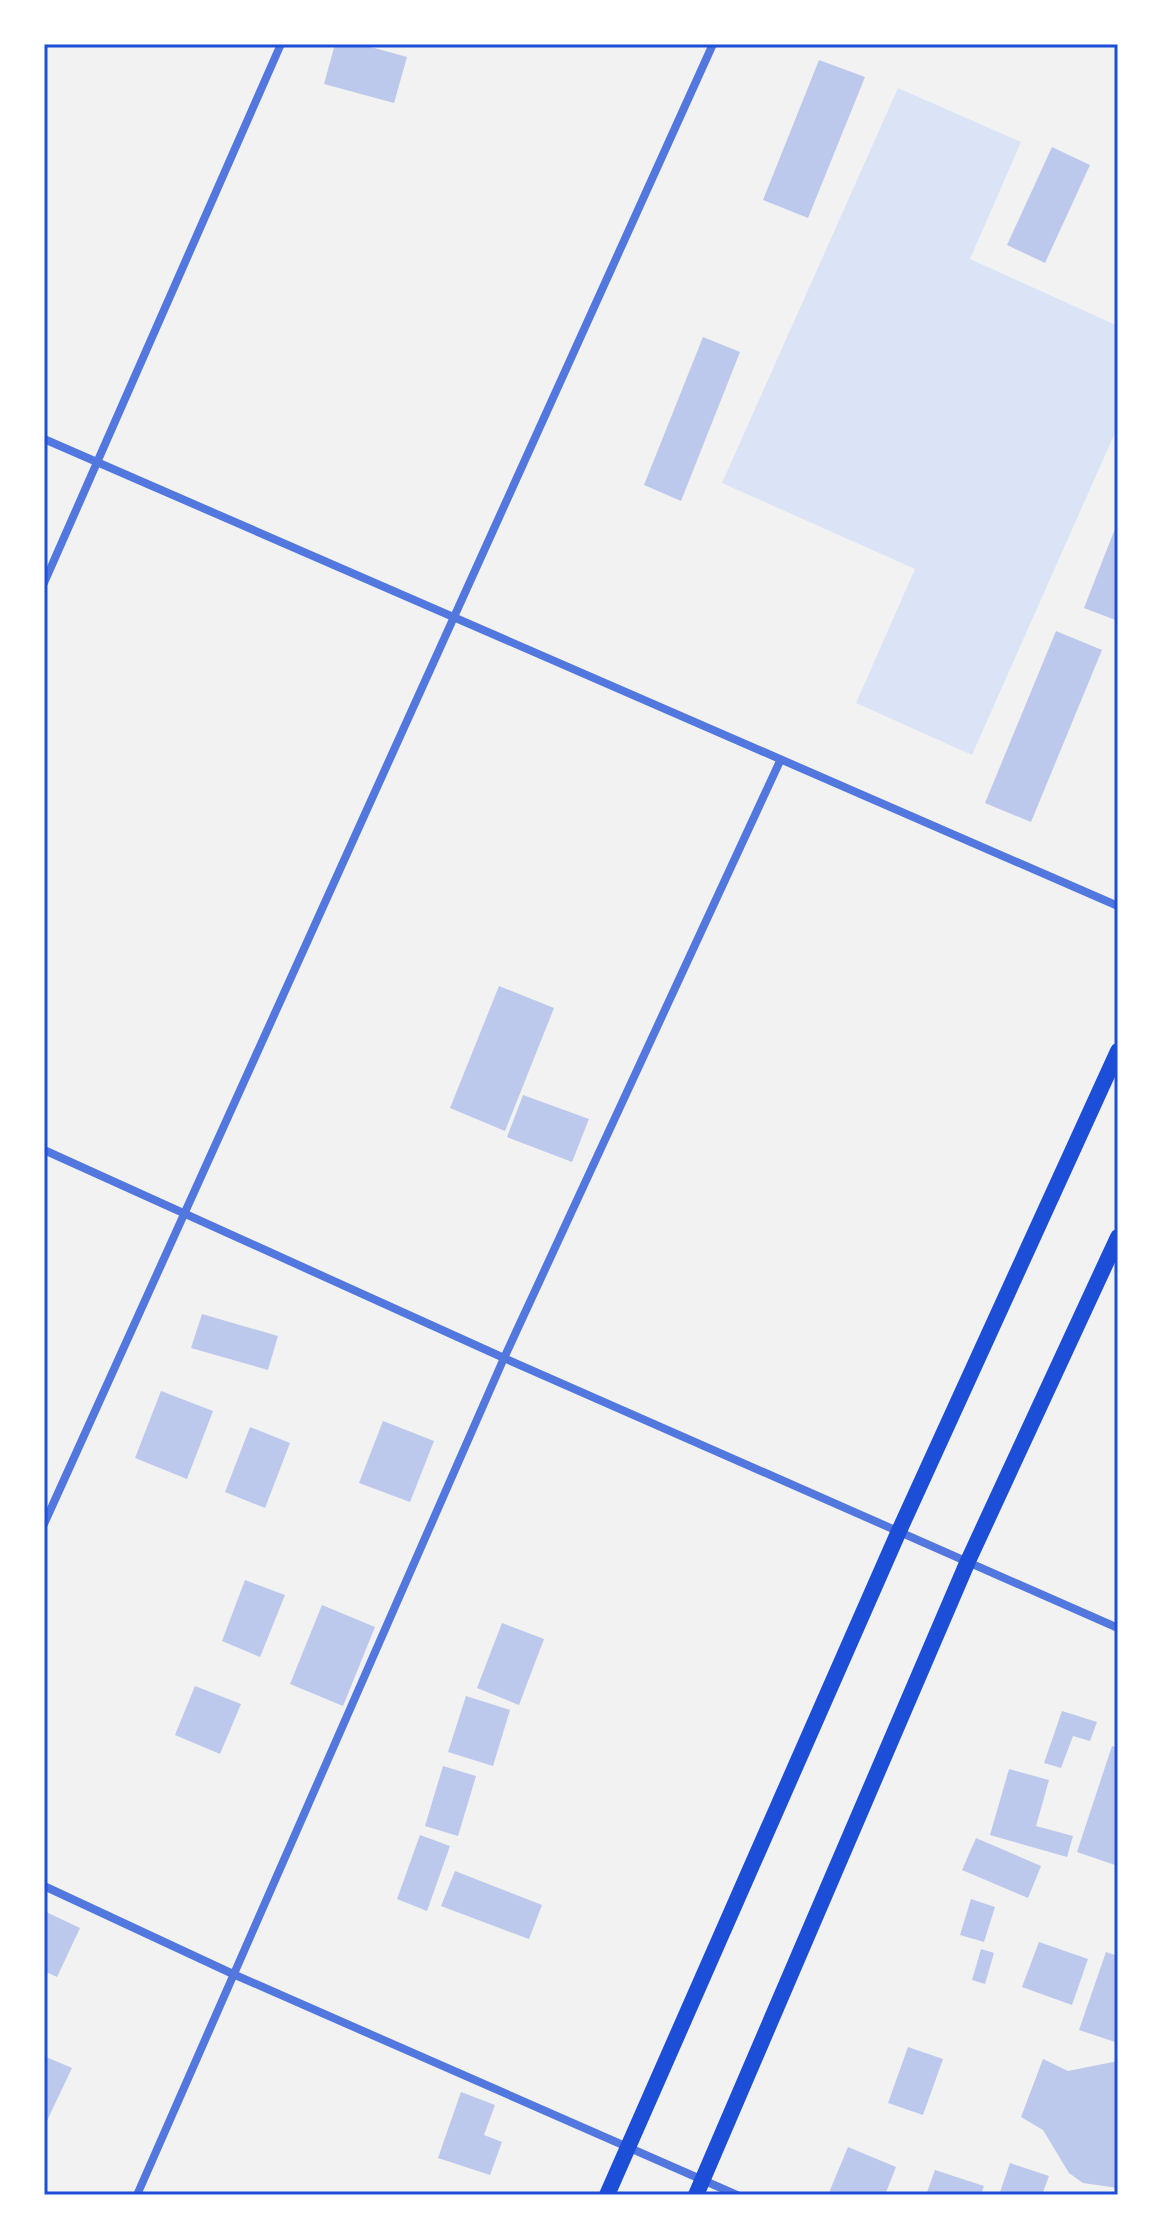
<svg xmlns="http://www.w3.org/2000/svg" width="1162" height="2239" viewBox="0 0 1162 2239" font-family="'Roboto Serif',serif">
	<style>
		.green { fill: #dbe4f7 }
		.building { fill: #bdc9ec }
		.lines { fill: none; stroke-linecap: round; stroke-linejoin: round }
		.minor { stroke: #5277de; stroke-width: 8 }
		.secondary { stroke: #1d4ed8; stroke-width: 16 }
		.neatline { fill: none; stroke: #1d4ed8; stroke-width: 3 }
	</style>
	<rect width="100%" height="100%" fill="#f2f2f2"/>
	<path class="green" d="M 898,88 L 1021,142 L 970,259 L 1118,326 L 1118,426 L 972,755 L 856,703 L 915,569 L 722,483 Z"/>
	<g class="building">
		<path d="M 335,44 L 360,44 L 407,57 L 394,103 L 324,84 Z"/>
		<path d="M 819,60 L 865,77 L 808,218 L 763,200 Z"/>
		<path d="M 1052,147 L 1090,165 L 1045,263 L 1007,245 Z"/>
		<path d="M 703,337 L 740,352 L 681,501 L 644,485 Z"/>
		<path d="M 1118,521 L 1118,621 L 1084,608 Z"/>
		<path d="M 1056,631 L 1102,650 L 1031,822 L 985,803 Z"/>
		<path d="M 499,986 L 554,1008 L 505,1131 L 450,1108 Z"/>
		<path d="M 523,1095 L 589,1119 L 572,1162 L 507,1137 Z"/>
		<path d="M 202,1314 L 278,1336 L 268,1370 L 191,1348 Z"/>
		<path d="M 161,1391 L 213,1411 L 187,1479 L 135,1458 Z"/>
		<path d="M 383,1421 L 434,1441 L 410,1502 L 359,1483 Z"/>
		<path d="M 250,1427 L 290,1443 L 265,1508 L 225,1492 Z"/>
		<path d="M 245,1580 L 285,1595 L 260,1657 L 222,1641 Z"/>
		<path d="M 322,1605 L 375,1627 L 343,1706 L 290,1684 Z"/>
		<path d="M 502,1623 L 544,1639 L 519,1705 L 477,1688 Z"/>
		<path d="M 195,1686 L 241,1704 L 220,1754 L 175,1735 Z"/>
		<path d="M 466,1696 L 510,1710 L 493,1766 L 448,1752 Z"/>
		<path d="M 1062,1711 L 1097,1722 L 1090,1741 L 1073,1736 L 1061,1768 L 1044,1763 Z"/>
		<path d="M 1112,1746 L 1118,1748 L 1118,1866 L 1077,1852 Z"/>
		<path d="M 443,1766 L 476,1776 L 458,1836 L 425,1826 Z"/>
		<path d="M 1009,1769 L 1049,1780 L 1036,1826 L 1073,1836 L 1067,1857 L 990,1835 Z"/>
		<path d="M 420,1835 L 450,1846 L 427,1911 L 397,1899 Z"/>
		<path d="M 976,1838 L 1041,1866 L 1028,1898 L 962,1870 Z"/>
		<path d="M 455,1871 L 542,1905 L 529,1939 L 441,1906 Z"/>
		<path d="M 971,1899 L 995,1907 L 984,1942 L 960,1935 Z"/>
		<path d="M 44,1911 L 80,1928 L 57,1977 L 44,1971 Z"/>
		<path d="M 1039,1942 L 1088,1959 L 1072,2005 L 1022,1987 Z"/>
		<path d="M 981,1949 L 994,1953 L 985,1984 L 972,1980 Z"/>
		<path d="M 1106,1952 L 1118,1956 L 1118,2043 L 1079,2030 Z"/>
		<path d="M 908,2047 L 943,2059 L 923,2115 L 888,2103 Z"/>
		<path d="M 44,2056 L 72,2068 L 44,2127 Z"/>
		<path d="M 1043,2059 L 1068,2071 L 1118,2061 L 1118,2188 L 1083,2183 L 1069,2173 L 1043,2130 L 1021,2117 Z"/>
		<path d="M 461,2092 L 495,2105 L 484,2135 L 502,2142 L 490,2175 L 438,2158 Z"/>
		<path d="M 848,2147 L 896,2167 L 885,2195 L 828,2195 Z"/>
		<path d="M 1010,2163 L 1049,2176 L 1042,2195 L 999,2195 Z"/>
		<path d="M 935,2170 L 984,2186 L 981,2195 L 926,2195 Z"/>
	</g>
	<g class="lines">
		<g class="minor">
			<path d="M 44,439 L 1118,906"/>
			<path d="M 44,583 L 281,44"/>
			<path d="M 44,1150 L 504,1358 L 1118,1628"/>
			<path d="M 44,1524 L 713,44"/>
			<path d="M 44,1886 L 233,1974 L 737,2195"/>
			<path d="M 137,2195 L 504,1358 L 780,761"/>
		</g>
		<g class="secondary">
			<path d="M 607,2195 L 899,1531 L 1118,1051"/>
			<path d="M 696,2195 L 968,1561 L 1118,1237"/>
		</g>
	</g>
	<rect width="1162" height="2239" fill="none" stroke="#ffffff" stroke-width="92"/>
	<rect x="46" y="46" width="1070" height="2147" class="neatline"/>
</svg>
